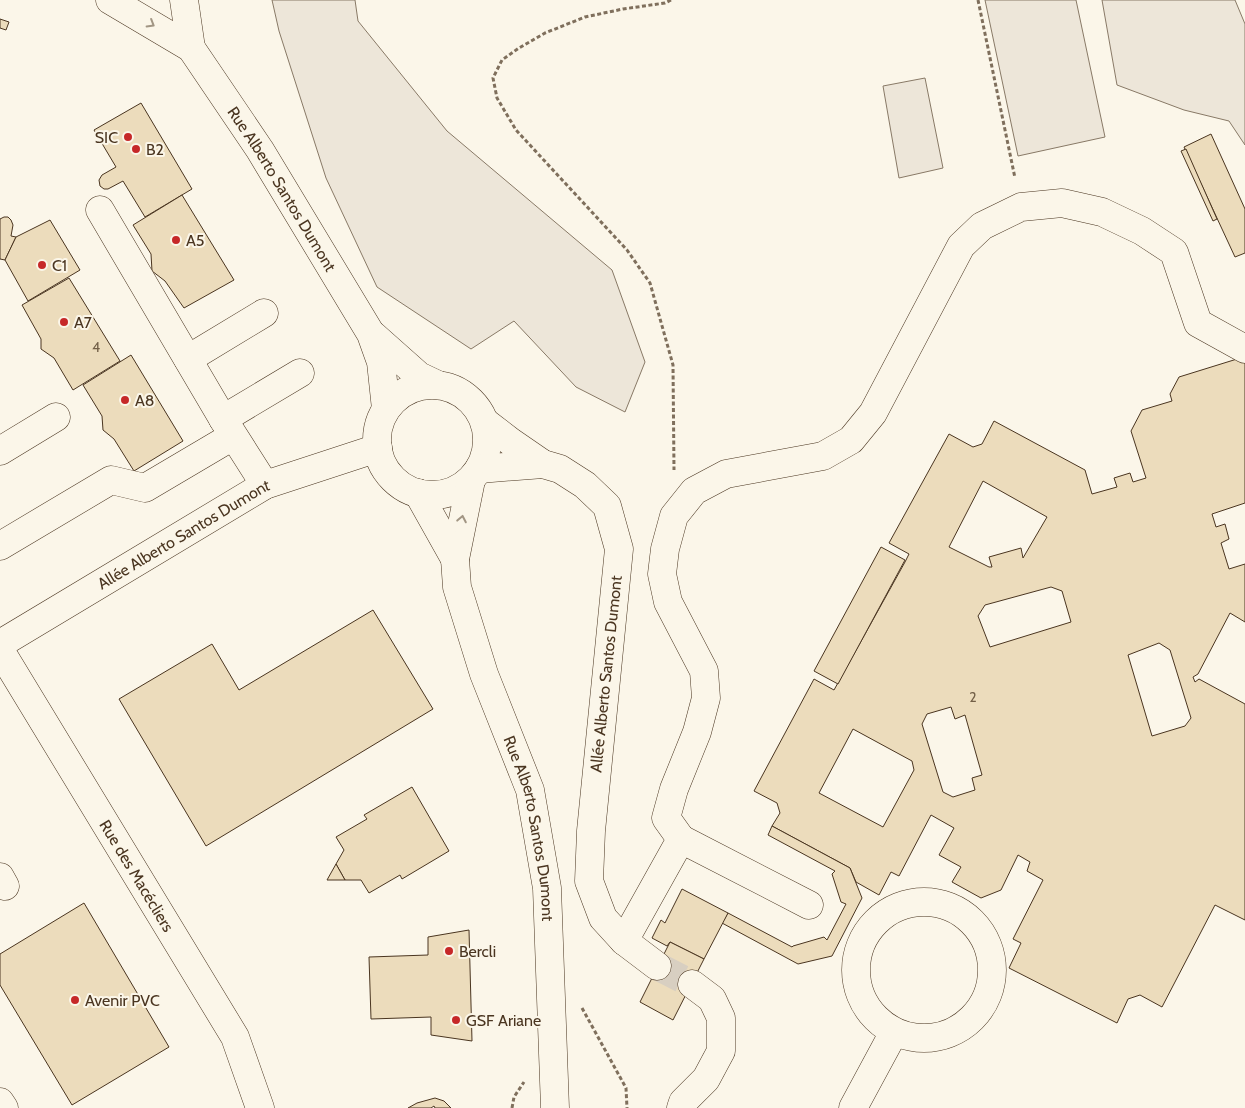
<svg xmlns="http://www.w3.org/2000/svg" width="1245" height="1108" viewBox="0 0 1245 1108" font-family="Cabin,sans-serif">
	<style>
		.green { fill: #ede6d9; stroke: #887966 }
		.building { fill: #ecdcbc; stroke: #4a3520; fill-rule: evenodd }
		.lines { fill: none; stroke-linecap: round; stroke-linejoin: round }
		.minor-tunnel { stroke: #d8cfc1; stroke-width: 28; stroke-dasharray: 28 14; stroke-linecap: butt }
		.minor-casing { stroke: #4a3520; stroke-width: 29 }
		.path { stroke: #7f6f5c; stroke-width: 3; stroke-dasharray: 4 2.5; stroke-linecap: butt }
		.minor { stroke: #fbf6e9; stroke-width: 28 }
		.oneway { stroke: #a29684 }
		.poi-dot { fill: #c62828; stroke: #fbf6e9; stroke-width: 2 }
		.labels { text-anchor: middle; dominant-baseline: central; stroke-width: 4; stroke-linejoin: round; paint-order: stroke }
		.number-label { font-size: 14px; fill: #725f47 }
		.poi-label { font-size: 16px; fill: #4a3520; stroke: #fbf6e9; text-anchor: start }
		.street-label { font-size: 16px; fill: #4a3520; stroke: #fbf6e9 }
	</style>
	<rect width="100%" height="100%" fill="#fbf6e9"/>
	<g class="green">
		<path d="M 272,0 L 355,0 L 358,21 L 447,131 L 612,270 L 645,362 L 625,412 L 576,387 L 514,321 L 471,349 L 377,287 L 326,178 L 279,31 Z"/>
		<path d="M 985,0 L 1076,0 L 1105,137 L 1018,156 Z"/>
		<path d="M 1102,0 L 1235,0 L 1245,24 L 1245,145 L 1229,121 L 1184,110 L 1117,85 Z"/>
		<path d="M 925,78 L 943,168 L 899,178 L 883,86 Z"/>
	</g>
	<g class="building">
		<path d="M 0,19 L 9,22 L 6,30 L 0,28 Z"/>
		<path d="M 141,103 L 192,189 L 145,217 L 123,181 L 108,189 L 104,189 L 100,186 L 99,180 L 102,175 L 116,167 L 94,130 Z"/>
		<path d="M 1211,134 L 1245,209 L 1245,253 L 1235,257 L 1184,147 Z"/>
		<path d="M 1186,149 L 1217,219 L 1213,221 L 1181,151 Z"/>
		<path d="M 182,195 L 234,280 L 184,308 L 165,281 L 152,271 L 151,254 L 133,225 Z"/>
		<path d="M 4,217 L 8,217 L 11,220 L 13,225 L 11,236 L 16,237 L 5,260 L 0,259 L 0,219 Z"/>
		<path d="M 50,220 L 80,270 L 28,301 L 5,260 L 16,237 Z"/>
		<path d="M 69,278 L 120,361 L 73,390 L 54,358 L 41,349 L 41,339 L 22,305 Z"/>
		<path d="M 131,355 L 183,441 L 134,471 L 114,439 L 103,430 L 102,416 L 83,385 Z"/>
		<path d="M 1237,359 L 1245,362 L 1245,503 L 1212,514 L 1216,527 L 1225,524 L 1229,539 L 1221,543 L 1229,569 L 1245,564 L 1245,622 L 1230,613 L 1198,674 L 1193,677 L 1195,682 L 1199,679 L 1245,704 L 1245,920 L 1215,905 L 1162,1007 L 1140,995 L 1128,999 L 1117,1023 L 1009,968 L 1021,943 L 1013,939 L 1043,880 L 1027,871 L 1030,862 L 1018,855 L 1001,890 L 981,898 L 952,882 L 961,867 L 939,855 L 954,828 L 931,815 L 899,876 L 891,872 L 879,895 L 856,882 L 850,868 L 772,826 L 780,813 L 777,803 L 754,791 L 814,679 L 834,690 L 905,562 L 909,554 L 889,543 L 949,434 L 973,447 L 982,444 L 994,421 L 1085,470 L 1092,494 L 1117,487 L 1114,478 L 1130,473 L 1133,482 L 1146,478 L 1131,431 L 1142,410 L 1172,401 L 1170,394 L 1179,377 ZM 983,481 L 1047,517 L 1023,558 L 1021,548 L 989,557 L 992,567 L 989,567 L 949,547 ZM 1051,587 L 1062,591 L 1071,622 L 990,647 L 978,616 L 985,605 ZM 1159,643 L 1170,650 L 1191,718 L 1185,726 L 1152,736 L 1128,655 ZM 951,707 L 955,719 L 965,715 L 982,775 L 972,778 L 975,790 L 953,797 L 943,792 L 922,724 L 927,714 ZM 853,729 L 912,761 L 914,770 L 883,827 L 819,793 Z"/>
		<path d="M 881,547 L 905,560 L 838,684 L 814,671 Z"/>
		<path d="M 373,610 L 433,709 L 206,846 L 119,699 L 212,644 L 239,690 Z"/>
		<path d="M 412,787 L 449,851 L 402,879 L 400,875 L 369,893 L 361,880 L 345,880 L 336,864 L 344,850 L 336,837 L 367,819 L 364,815 Z"/>
		<path d="M 772,826 L 850,868 L 862,898 L 832,956 L 798,964 L 722,923 L 728,913 L 792,947 L 793,946 L 824,937 L 827,940 L 846,904 L 841,902 L 832,874 L 835,871 L 768,835 Z"/>
		<path d="M 336,864 L 345,880 L 327,880 Z"/>
		<path d="M 682,889 L 728,913 L 704,959 L 670,942 L 667,946 L 652,938 L 661,920 L 665,923 Z"/>
		<path d="M 84,903 L 169,1047 L 72,1105 L 0,985 L 0,954 Z"/>
		<path d="M 469,930 L 472,1041 L 431,1035 L 431,1017 L 371,1019 L 369,957 L 428,955 L 428,937 Z"/>
		<path d="M 670,942 L 704,959 L 673,1020 L 640,1002 Z"/>
		<path d="M 435,1098 L 444,1101 L 451,1108 L 435,1108 L 434,1106 L 431,1108 L 408,1108 L 417,1103 Z"/>
	</g>
	<g class="lines">
		<path class="minor-tunnel" d="M 657,966 L 692,984"/>
		<defs>
			<g id="minor">
				<path id="s1" d="M 110,0 L 191,48 L 260,150 L 371,334 L 381,362 L 386,409"/>
				<path d="M 184,0 L 191,48"/>
				<path d="M 100,210 L 223,419 L 265,485"/>
				<path d="M 374,336 L 419,376 L 438,385"/>
				<path d="M 188,359 L 264,313"/>
				<circle cx="432" cy="440" r="55"/>
				<path d="M 223,419 L 300,373"/>
				<path d="M 485,422 L 511,442 L 543,464 L 560,469 L 585,485 L 607,506 L 619,549 L 591,831 L 589,881 L 603,918 L 624,941"/>
				<path d="M 0,451 L 56,417"/>
				<path d="M 479,469 L 543,464"/>
				<path id="s2" d="M 471,480 L 455,559 L 457,587 L 484,674 L 530,790 L 547,888 L 555,1108"/>
				<path d="M 418,493 L 455,559"/>
				<path d="M 0,546 L 111,480 L 145,488 L 233,436"/>
				<path id="s3" d="M 0,644 L 265,485 L 378,448"/>
				<path id="s4" d="M 0,650 L 235,1037 L 260,1108"/>
				<path d="M 681,839 L 809,905"/>
				<path d="M 0,877 L 5,886"/>
				<circle cx="924" cy="970" r="68"/>
				<path d="M 657,966 L 624,941 L 681,839 L 666,818 L 674,789 L 697,732 L 706,698 L 704,671 L 668,602 L 662,574 L 665,549 L 674,516 L 694,491 L 726,474 L 823,456 L 851,440 L 873,413 L 961,246 L 982,226 L 1021,207 L 1062,203 L 1102,212 L 1142,231 L 1174,252 L 1198,323 L 1245,349"/>
				<path d="M 0,1102 L 4,1108"/>
				<path d="M 681,1108 L 683,1102 L 706,1079 L 721,1051 L 721,1018 L 712,999 L 692,984"/>
				<path d="M 853,1108 L 894,1032"/>
			</g>
		</defs>
		<use href="#minor" class="minor-casing"/>
		<g class="path">
			<path d="M 671,0 L 665,3 L 623,9 L 585,17 L 545,33 L 519,48 L 502,60 L 493,78 L 497,98 L 516,130 L 627,250 L 650,283 L 673,365 L 674,470"/>
			<path d="M 978,0 L 1015,178"/>
			<path d="M 582,1008 L 626,1088 L 627,1108"/>
			<path d="M 512,1108 L 514,1097 L 524,1082"/>
		</g>
		<use href="#minor" class="minor"/>
	</g>
	<defs><path id="oneway-chevron" d="M-2-3.5L2.5 0L-2 3.5" fill="none" stroke-width="1.6" stroke-linecap="round" stroke-linejoin="round" transform="scale(1.25)"/></defs>
	<g class="oneway">
		<use href="#oneway-chevron" transform="translate(151 24) rotate(31)"/>
		<use href="#oneway-chevron" transform="translate(462 519) rotate(-79)"/>
	</g>
	<g class="poi-dot">
		<circle cx="128" cy="137" r="5"/>
		<circle cx="136" cy="149" r="5"/>
		<circle cx="176" cy="240" r="5"/>
		<circle cx="42" cy="265" r="5"/>
		<circle cx="64" cy="322" r="5"/>
		<circle cx="125" cy="400" r="5"/>
		<circle cx="449" cy="951" r="5"/>
		<circle cx="75" cy="1000" r="5"/>
		<circle cx="456" cy="1020" r="5"/>
	</g>
	<g class="labels">
		<g class="number-label">
			<text x="96" y="347">4</text>
			<text x="973" y="697">2</text>
		</g>
		<g class="poi-label">
			<text x="118" y="137" text-anchor="end">SIC</text>
			<text x="146" y="149">B2</text>
			<text x="186" y="240">A5</text>
			<text x="52" y="265">C1</text>
			<text x="74" y="322">A7</text>
			<text x="135" y="400">A8</text>
			<text x="459" y="951">Bercli</text>
			<text x="85" y="1000">Avenir PVC</text>
			<text x="466" y="1020">GSF Ariane</text>
		</g>
		<g class="street-label">
			<text stroke="none"><textPath href="#s1" startOffset="262">Rue Alberto Santos Dumont</textPath></text>
			<text stroke="none"><textPath href="#s3" startOffset="214">Allée Alberto Santos Dumont</textPath></text>
			<text transform="translate(606 674) rotate(-84)">Allée Alberto Santos Dumont</text>
			<text stroke="none"><textPath href="#s2" startOffset="362">Rue Alberto Santos Dumont</textPath></text>
			<text stroke="none"><textPath href="#s4" startOffset="264">Rue des Macécliers</textPath></text>
		</g>
	</g>
</svg>
